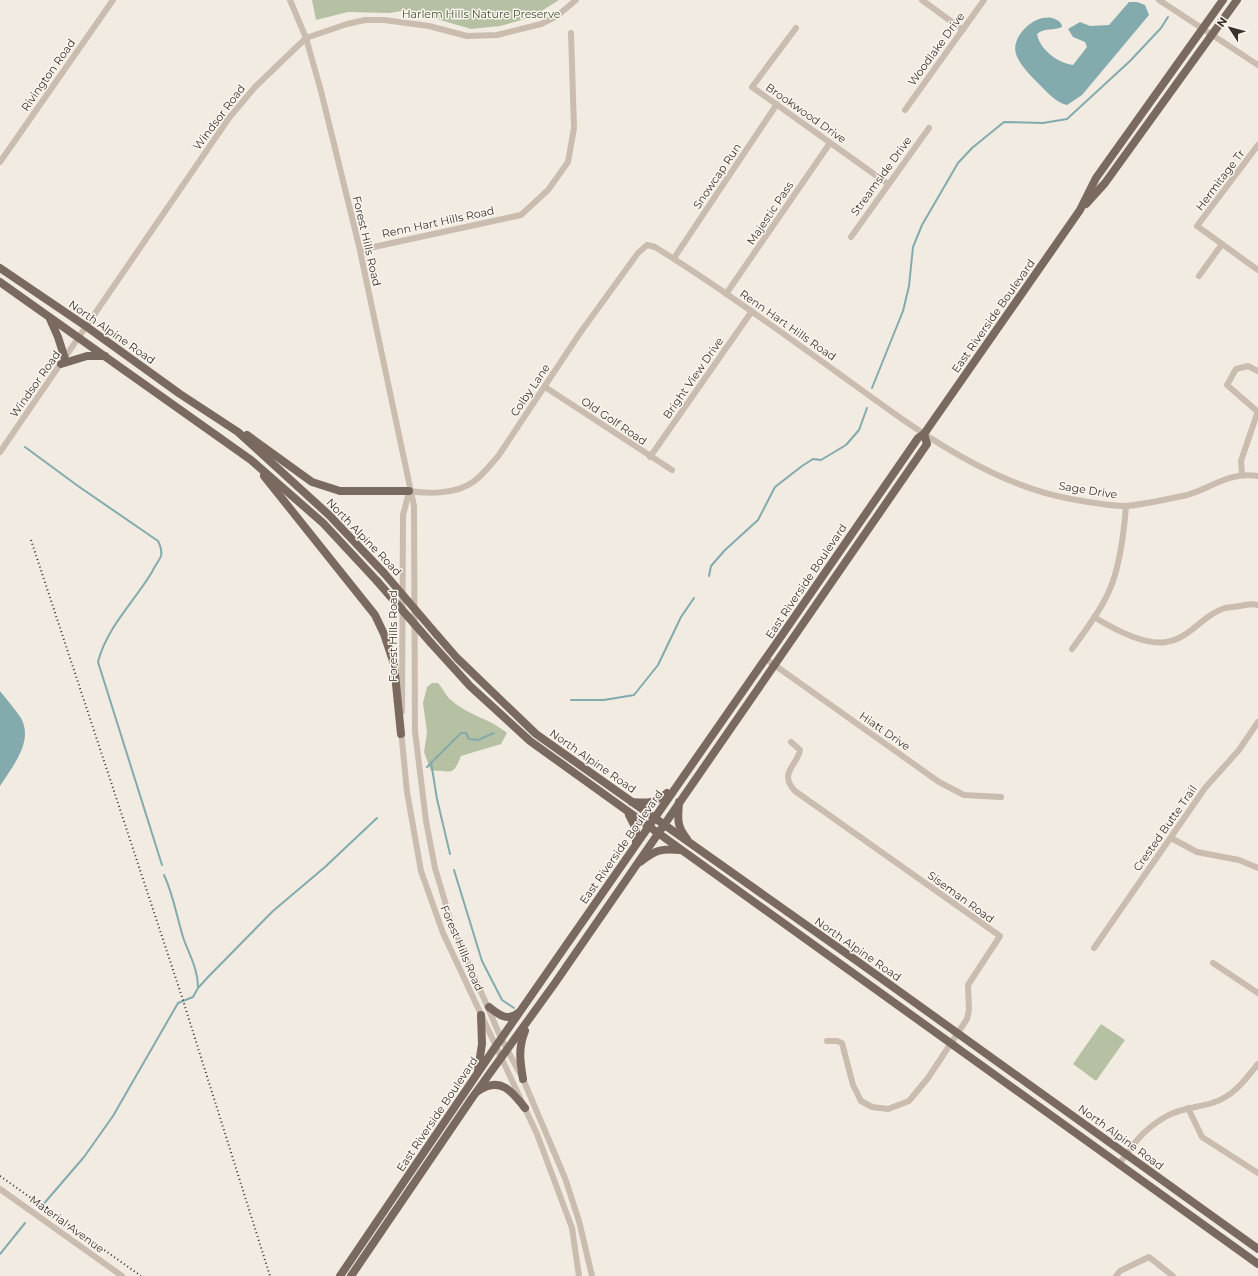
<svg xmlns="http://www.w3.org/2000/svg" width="1258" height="1276" viewBox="0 0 1258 1276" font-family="Montserrat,sans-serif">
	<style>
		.green { fill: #b6c1a3 }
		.water { fill: #83abae }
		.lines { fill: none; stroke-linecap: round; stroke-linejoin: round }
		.stream { stroke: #83abae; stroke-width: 2 }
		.minor { stroke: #cabcae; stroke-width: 6 }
		.major { stroke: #7a695e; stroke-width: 8 }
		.rail { stroke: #3a312c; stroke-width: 2; stroke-dasharray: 1 3; stroke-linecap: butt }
		.major-bridge { stroke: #7a695e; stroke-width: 8 }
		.labels { text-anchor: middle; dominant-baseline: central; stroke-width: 3; stroke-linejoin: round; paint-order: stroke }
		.park-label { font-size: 11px; fill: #475631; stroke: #faf5ef }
		.street-label { font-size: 11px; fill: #3a312c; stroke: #faf5ef }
	</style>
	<rect width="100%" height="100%" fill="#f2ebe2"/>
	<g class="green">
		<path d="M 312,0 L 559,0 L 532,17 L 500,26 L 471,29 L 406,10 L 390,13 L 348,12 L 316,20 Z"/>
		<path d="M 432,683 L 438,683 C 443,689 447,697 451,700 C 467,715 491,719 507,733 L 501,744 L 461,756 C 452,779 451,769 431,771 L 424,752 L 427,732 L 423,703 L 427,687 Z"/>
		<path d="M 1101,1024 L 1125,1040 L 1096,1081 L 1073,1064 Z"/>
	</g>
	<g class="water">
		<path d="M 1129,2 L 1137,2 L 1145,5 L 1149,15 L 1082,95 L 1067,105 C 1056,103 1046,91 1038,83 C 1031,76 1019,64 1016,54 C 1010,36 1037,11 1055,19 C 1059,21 1062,23 1062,27 C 1053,31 1046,27 1037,34 C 1040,50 1058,63 1073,65 L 1087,47 L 1085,42 L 1073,37 L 1068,29 L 1080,22 L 1090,26 L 1109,25 Z"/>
		<path d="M 0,691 C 7,700 15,709 21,718 C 34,742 12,767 0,786 Z"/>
	</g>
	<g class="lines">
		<g class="stream">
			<path d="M 872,388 L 903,311 L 909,286 L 913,247 L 922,225 L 958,163 L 972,148 L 1004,122 L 1043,123 L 1067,119 L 1130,61 L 1161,28 L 1168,17"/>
			<path d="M 25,447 L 78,486 L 158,541 C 160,545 162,551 161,556 C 159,561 154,567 152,572 C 134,602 107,627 98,662 L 162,865"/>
			<path d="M 709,576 L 711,566 L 725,550 L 758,520 L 775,487 L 802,466 L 813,459 L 821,460 L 846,445 L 859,430 L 867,408"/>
			<path d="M 571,700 L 604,700 L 634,695 L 658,665 L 681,617 L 694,598"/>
			<path d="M 431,762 L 437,799 L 450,854"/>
			<path d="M 427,767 L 461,733 L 466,733 L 469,739 L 478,740 L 494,733"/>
			<path d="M 454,870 L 482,961 L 502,1000 L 514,1008"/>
			<path d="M 164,875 C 174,896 177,919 184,940 C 190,956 198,970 198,987"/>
			<path d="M 41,1207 L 84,1157 L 113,1116 L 178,1003 L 193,997 L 198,988 L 209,976 L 273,911 L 325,867 L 377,818"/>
			<path d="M 0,1254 L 25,1223"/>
		</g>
		<g class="minor">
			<path d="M 290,0 L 306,38 L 321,91 L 359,246 L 414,506 L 415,731 L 426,821 L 435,868 L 452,925 L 501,1038 L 523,1079 L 565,1178 L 579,1221 L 592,1276"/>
			<path d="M 922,0 L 963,30"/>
			<path d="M 1159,0 L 1258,65"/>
			<path d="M 796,28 L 752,87 L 888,184"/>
			<path d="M 905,110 L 984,0"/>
			<path d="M 1258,145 L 1197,226 L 1258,270"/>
			<path d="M 0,162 L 113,0"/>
			<path d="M 851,237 L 929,128"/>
			<path d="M 360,250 L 521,215 L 548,190 L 568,162 L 574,128 L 571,33"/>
			<path d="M 674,258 L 777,104"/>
			<path d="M 1199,276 L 1222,244"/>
			<path d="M 726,294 L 830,143"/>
			<path d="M 545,387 L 672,470"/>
			<path d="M 1258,412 L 1227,385 L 1236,369 L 1248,366 L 1258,371"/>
			<path d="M 0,452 L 229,118 L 255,87 L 306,38 L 347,24 L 365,20 L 384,20 L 429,26 L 467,36 L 497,35 L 541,24 L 557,16 L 576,0"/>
			<path d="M 650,457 L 752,311"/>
			<path d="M 1242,474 L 1241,461 L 1258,411"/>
			<path d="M 409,491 C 429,494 456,494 473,482 C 483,475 491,464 499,455 L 580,333 L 638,253 L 647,245 L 655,247 C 718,286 778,330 838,373 C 907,423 986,484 1071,499 C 1088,502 1109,506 1126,506 C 1139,505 1173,498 1187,495 C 1214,487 1227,472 1258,476"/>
			<path d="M 1094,617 C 1112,628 1145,646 1166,642 C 1190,639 1202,615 1225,608 C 1229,607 1235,607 1240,606 C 1246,605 1251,603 1258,605"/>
			<path d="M 1072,649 C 1086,629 1103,608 1112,584 C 1121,559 1124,532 1126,506"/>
			<path d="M 766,659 L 939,782 L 964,795 L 1001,797"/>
			<path d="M 402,712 L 403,515 L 409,492"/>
			<path d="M 401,730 L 407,792 L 421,871 L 443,933 L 537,1134 L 572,1228 L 579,1276"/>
			<path d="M 791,742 L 800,750 C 797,766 778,773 795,791 L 1000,936 L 968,985 L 969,1010 L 967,1019 L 928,1078 L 909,1101 L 888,1109 L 872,1107 L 861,1101 L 853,1085 L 842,1043 L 837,1041 L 827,1041"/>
			<path d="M 1171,838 L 1197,852 L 1239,860 L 1258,868"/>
			<path d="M 1094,948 L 1205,788 L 1239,750 L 1258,722"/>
			<path d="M 1213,963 L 1258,993"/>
			<path d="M 1188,1108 L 1202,1137 L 1258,1173"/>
			<path d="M 1120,1163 C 1134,1143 1143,1130 1165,1117 C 1180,1108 1196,1108 1212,1103 C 1233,1097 1245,1080 1258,1064"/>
			<path d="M 0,1189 L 122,1276"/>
			<path d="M 1116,1276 L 1120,1271 L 1149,1257 L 1173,1276"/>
		</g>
		<g class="major">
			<path d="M 1086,204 L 1105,183 L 1237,0"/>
			<path d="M 0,268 L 87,327 L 180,394 L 238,432 L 329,515 L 384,573"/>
			<path d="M 0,282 L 251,460 L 323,523 L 377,581"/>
			<path d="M 50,319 L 58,337 L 65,359"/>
			<path d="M 61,364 L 87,356 L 105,356"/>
			<path d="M 247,435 L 312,482 L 340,491 L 409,491"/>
			<path d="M 264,476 L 375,615 L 384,634 L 394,664 L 401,734"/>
			<path d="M 437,635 L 457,658 L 536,734 L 857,961 L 1258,1249"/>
			<path d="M 431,643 L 470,686 L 530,741 L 1258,1264"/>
			<path d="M 632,802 C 648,803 654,804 667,793"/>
			<path d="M 679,802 C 678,819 676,825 687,839"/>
			<path d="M 629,815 L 636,829 L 636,843"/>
			<path d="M 640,862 C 656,850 661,848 680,850"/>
			<path d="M 489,1007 C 498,1014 507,1022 518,1013"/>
			<path d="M 478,1070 L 482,1044 L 481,1015"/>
			<path d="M 523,1079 C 520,1061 518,1048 525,1031"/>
			<path d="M 478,1091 C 500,1076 512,1091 525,1108"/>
			<path d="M 340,1276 L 496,1046 L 782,635 L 918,438 L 924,434 L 1080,210 L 1096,178 L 1223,0"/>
			<path d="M 351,1276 L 472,1098 L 555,983 L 927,444 L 924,434"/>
		</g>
		<g class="rail">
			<path d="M 31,540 L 181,994 L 270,1276"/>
			<path d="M 0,1176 L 141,1276"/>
		</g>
		<g class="major-bridge">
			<path d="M 384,573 L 437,635"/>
			<path d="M 377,581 L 431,643"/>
		</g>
	</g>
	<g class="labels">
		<g class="park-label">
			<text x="481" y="14">Harlem Hills Nature Preserve</text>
		</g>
		<g class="street-label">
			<text transform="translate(936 49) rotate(-54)">Woodlake Drive</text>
			<text transform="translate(48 75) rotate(-55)">Rivington Road</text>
			<text transform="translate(806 113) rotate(35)">Brookwood Drive</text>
			<text transform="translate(219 117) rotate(-53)">Windsor Road</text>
			<text transform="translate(717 176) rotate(-56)">Snowcap Run</text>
			<text transform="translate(881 176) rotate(-54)">Streamside Drive</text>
			<text transform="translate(1220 180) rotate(-53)">Hermitage Tr</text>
			<text transform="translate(770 213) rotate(-56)">Majestic Pass</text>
			<text transform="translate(438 222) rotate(-12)">Renn Hart Hills Road</text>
			<text transform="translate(367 241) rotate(77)">Forest Hills Road</text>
			<text transform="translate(993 316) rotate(-55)">East Riverside Boulevard</text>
			<text transform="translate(788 325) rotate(35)">Renn Hart Hills Road</text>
			<text transform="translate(112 332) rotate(35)">North Alpine Road</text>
			<text transform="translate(693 378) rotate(-55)">Bright View Drive</text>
			<text transform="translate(35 384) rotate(-55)">Windsor Road</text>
			<text transform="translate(530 390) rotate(-56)">Colby Lane</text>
			<text transform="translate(614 421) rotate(34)">Old Golf Road</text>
			<text transform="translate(1088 490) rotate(9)">Sage Drive</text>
			<text transform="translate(364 537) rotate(46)">North Alpine Road</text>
			<text transform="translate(806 581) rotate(-56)">East Riverside Boulevard</text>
			<text transform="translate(393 636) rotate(-90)">Forest Hills Road</text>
			<text transform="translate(885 731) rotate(35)">Hiatt Drive</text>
			<text transform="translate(593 761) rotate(35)">North Alpine Road</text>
			<text transform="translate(1165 828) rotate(-55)">Crested Butte Trail</text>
			<text transform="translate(621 847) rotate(-55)">East Riverside Boulevard</text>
			<text transform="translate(961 897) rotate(36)">Siseman Road</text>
			<text transform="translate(462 948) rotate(67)">Forest Hills Road</text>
			<text transform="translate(858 949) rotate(35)">North Alpine Road</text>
			<text transform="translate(437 1114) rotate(-56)">East Riverside Boulevard</text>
			<text transform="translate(1121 1137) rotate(36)">North Alpine Road</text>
			<text transform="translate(67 1224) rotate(36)">Material Avenue</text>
		</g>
	</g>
	<g transform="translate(1230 28) rotate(306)" stroke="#faf5ef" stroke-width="3" paint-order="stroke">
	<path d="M0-3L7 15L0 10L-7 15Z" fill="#3a312c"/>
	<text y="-6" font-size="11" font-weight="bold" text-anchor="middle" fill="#3a312c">N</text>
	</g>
</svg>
